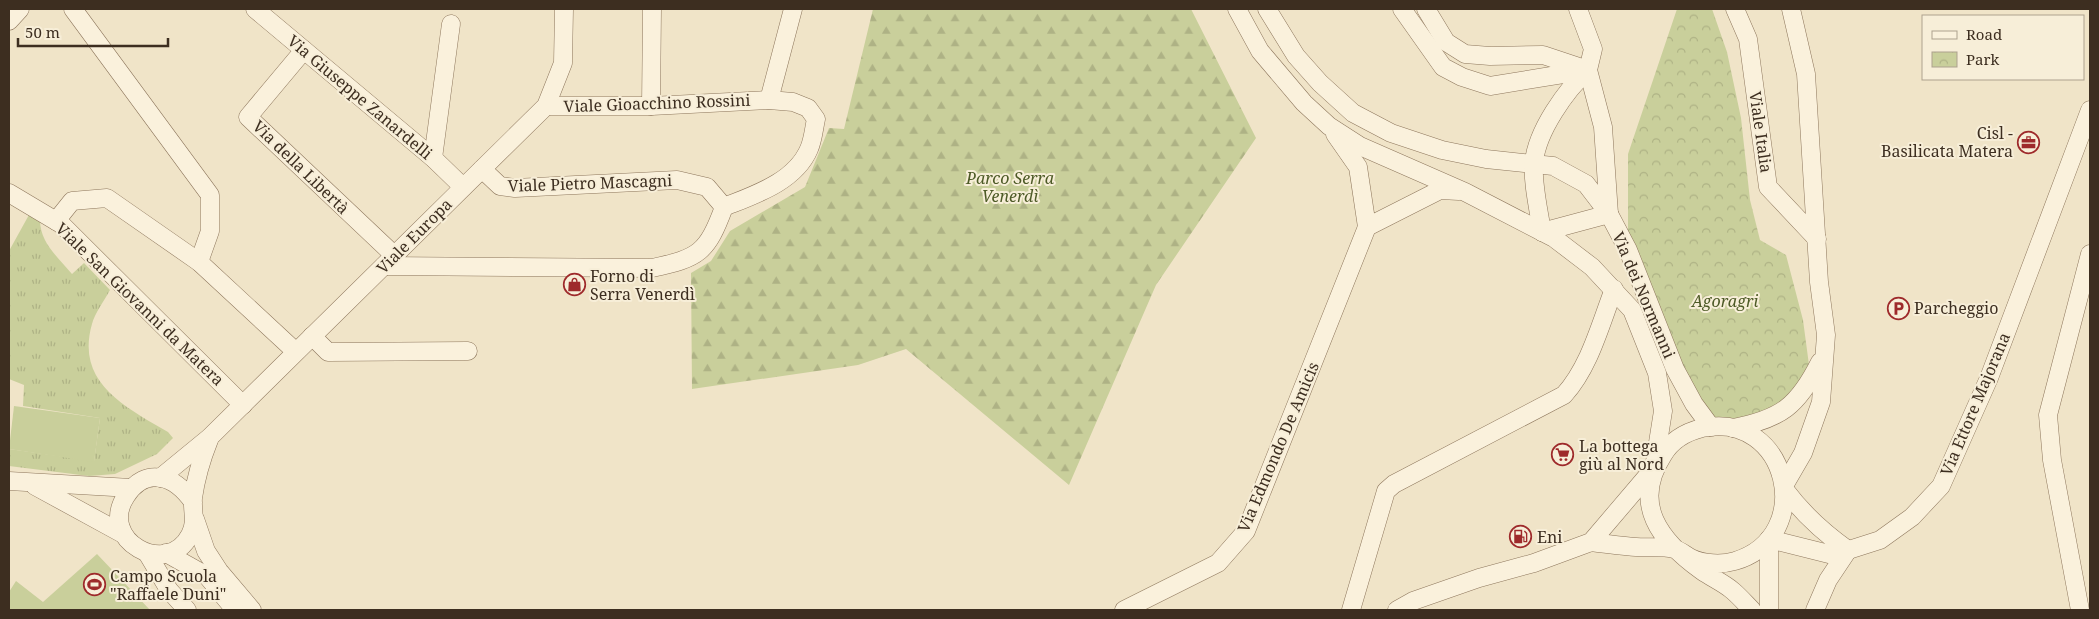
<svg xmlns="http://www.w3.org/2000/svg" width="2099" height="619" viewBox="0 0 2099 619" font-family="'Noto Serif',serif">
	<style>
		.grass { fill: url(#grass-tufts) }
		.forest { fill: url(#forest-firs) }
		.park { fill: url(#park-crowns) }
		.garden { fill: #c9cf9b }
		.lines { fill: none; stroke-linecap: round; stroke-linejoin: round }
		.minor-casing { stroke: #8d765c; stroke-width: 19 }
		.minor { stroke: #faf1dc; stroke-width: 18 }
		.labels { text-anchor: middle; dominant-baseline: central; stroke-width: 4; stroke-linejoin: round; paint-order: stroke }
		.street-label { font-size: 16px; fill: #3d2e20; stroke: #f7eed8 }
		.poi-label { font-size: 16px; fill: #3d2e20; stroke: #f7eed8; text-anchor: start }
		.park-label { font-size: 16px; font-style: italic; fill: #4d5a26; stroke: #f7eed8 }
	</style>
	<defs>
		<pattern id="grass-tufts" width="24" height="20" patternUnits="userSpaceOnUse" patternTransform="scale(1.25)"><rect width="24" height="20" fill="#c9cf9b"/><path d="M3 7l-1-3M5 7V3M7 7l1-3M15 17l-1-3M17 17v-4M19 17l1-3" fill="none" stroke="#aeb285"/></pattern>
		<pattern id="forest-firs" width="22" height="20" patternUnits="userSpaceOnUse" patternTransform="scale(1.25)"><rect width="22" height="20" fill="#c9cf9b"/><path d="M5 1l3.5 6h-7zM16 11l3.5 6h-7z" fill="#aeb285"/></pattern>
		<pattern id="park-crowns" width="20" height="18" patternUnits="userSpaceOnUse" patternTransform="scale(1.25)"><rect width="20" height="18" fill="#c9cf9b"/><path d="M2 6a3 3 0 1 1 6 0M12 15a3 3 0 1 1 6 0" fill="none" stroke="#aeb285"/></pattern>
	</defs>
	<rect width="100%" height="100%" fill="#f0e4c8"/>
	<path class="grass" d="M 30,213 L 40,220 C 40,243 58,257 72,274 L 84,263 L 110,290 C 104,301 95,313 92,324 C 75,383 126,407 168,432 L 173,438 L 157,454 L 115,474 L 89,476 L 9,466 L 9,449 L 94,461 L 100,418 L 23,406 L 24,385 L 9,379 L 9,251 Z"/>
	<path class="forest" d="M 873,9 L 1191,9 L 1256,138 L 1156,285 L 1069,485 L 906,349 L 858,365 L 692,389 L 691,273 L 711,261 L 730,231 L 805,187 L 829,128 L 844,129 Z"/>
	<path class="park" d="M 1677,9 L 1712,9 L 1727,52 L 1741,118 L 1750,200 L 1760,240 L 1786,255 L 1803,320 L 1811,380 L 1791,406 L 1711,427 L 1628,250 L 1628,154 Z"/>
	<g class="garden">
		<path d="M 14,406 L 100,418 L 94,462 L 9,449 Z"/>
		<path d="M 97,554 L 150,610 L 9,610 L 9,592 L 16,581 L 43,602 Z"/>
	</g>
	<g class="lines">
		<defs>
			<g id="minor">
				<path d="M 73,9 L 210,195 L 210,231 L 199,262"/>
				<path d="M 255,9 L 433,158 L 463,187"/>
				<path d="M 1237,9 L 1260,51 L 1304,103 L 1329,126 L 1360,146 L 1465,192 L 1554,238 L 1592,267 L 1632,310 L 1657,373 L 1663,411 L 1654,468 L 1591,542 L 1534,563 L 1479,578 L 1413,601 L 1397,610"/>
				<path d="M 1267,9 L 1296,56 L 1320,83 L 1353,113 L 1391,133 L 1442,150 L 1486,159 L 1553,166 L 1586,184 L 1609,214 L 1628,250 L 1675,369 L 1694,404 L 1711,427"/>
				<path d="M 1402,9 L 1443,67 L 1462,77 L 1490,86 L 1588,70"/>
				<path d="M 1426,9 L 1446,42 L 1465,54 L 1490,56 L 1543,55 L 1585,69"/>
				<path d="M 1578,9 L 1593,49 L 1588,70 L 1603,127 L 1609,214"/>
				<path d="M 1735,9 L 1748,39 L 1768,187 L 1817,239"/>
				<path d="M 9,21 L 20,9"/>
				<path d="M 304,50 L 248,117 L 395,256"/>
				<path d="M 769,100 L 793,9"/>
				<path d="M 546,106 L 651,106 L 769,100 L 793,102 L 808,108 L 816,119 C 814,128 813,140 809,149 C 795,182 754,195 724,207"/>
				<path d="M 651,106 L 652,9"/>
				<path d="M 1335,134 L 1358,167 L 1367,227 L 1440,190 L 1459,191"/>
				<path d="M 433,158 L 451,24"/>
				<path d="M 482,169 L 500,186 L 515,188 L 677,180 L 707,187 L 724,207"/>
				<path d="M 9,193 L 61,224 L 243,405"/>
				<path d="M 56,221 L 72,201 L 107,198 L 199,262 L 295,351"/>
				<path d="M 1542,232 C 1539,211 1532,182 1534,162 C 1537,131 1566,90 1588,70"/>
				<path d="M 1542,232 L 1609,214"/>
				<path d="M 384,266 L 652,268 C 699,258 707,253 724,207"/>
				<path d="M 312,336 L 328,352 L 468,351"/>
				<path d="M 1733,428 C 1781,419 1798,406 1820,362"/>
				<path d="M 160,478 L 210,437 L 546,106 L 563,63 L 564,9"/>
				<path d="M 9,481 L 131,488"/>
				<path d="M 1785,484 L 1803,453 L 1821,402 L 1826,335 L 1819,282 L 1806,74 L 1791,9"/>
				<path d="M 35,486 L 123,534"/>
				<path d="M 1785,490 C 1803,514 1824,533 1848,550"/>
				<path d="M 193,502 C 175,476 146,465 126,496 C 97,540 167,579 190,535 C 197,522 192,512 193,498 C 196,477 201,460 209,440"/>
				<path d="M 195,519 L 206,551 L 219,571 L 252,610"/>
				<path d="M 1591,542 C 1606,544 1621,546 1636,547 C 1648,548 1662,546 1674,549 C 1680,550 1685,555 1691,558 C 1703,564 1722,565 1735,561 C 1818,536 1788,410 1702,428 C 1686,432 1671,441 1663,455 C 1631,504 1660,541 1702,571 C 1712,578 1724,583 1733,591 C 1740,597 1746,604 1752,610"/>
				<path d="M 147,553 L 169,590 L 187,610"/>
				<path d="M 166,553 L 207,576 L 235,610"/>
				<path d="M 1124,610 L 1218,563 L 1246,531 L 1367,227"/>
				<path d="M 1351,610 L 1386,491 L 1394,484 L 1564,395 C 1590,366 1600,325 1614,289"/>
				<path d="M 1769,610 L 1769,539 L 1833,555 L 1880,540 L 1912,517 L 1941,486 L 1989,378 L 2090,110"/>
				<path d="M 1815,610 L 1828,580 L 1848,550"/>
				<path d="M 2080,610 L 2052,460 L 2048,415 L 2090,254"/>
			</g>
		</defs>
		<use href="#minor" class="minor-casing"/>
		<use href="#minor" class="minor"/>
	</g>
	<defs>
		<symbol id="office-ring" viewBox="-11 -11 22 22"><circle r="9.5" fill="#f7eed8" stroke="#9e2a2b" stroke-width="1.5"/><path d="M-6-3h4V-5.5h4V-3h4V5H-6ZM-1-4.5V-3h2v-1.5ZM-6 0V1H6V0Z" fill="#9e2a2b"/></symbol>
		<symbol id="shop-ring" viewBox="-11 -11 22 22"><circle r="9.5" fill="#f7eed8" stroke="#9e2a2b" stroke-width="1.5"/><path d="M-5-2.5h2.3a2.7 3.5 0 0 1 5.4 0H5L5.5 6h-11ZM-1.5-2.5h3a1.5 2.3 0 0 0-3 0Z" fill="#9e2a2b"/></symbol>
		<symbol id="parking-ring" viewBox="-11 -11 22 22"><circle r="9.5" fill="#f7eed8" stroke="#9e2a2b" stroke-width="1.5"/><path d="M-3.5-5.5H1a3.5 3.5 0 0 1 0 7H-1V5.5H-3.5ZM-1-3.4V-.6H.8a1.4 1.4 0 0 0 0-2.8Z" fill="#9e2a2b"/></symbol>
		<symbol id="supermarket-ring" viewBox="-11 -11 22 22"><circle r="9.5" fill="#f7eed8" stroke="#9e2a2b" stroke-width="1.5"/><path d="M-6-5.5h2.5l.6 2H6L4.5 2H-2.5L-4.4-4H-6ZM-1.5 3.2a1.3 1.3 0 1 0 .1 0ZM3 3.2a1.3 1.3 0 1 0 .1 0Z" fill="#9e2a2b"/></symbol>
		<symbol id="fuel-ring" viewBox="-11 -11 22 22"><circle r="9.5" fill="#f7eed8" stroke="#9e2a2b" stroke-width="1.5"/><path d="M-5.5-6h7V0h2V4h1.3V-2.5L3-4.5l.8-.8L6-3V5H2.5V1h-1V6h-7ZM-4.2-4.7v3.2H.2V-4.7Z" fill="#9e2a2b"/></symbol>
		<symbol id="stadium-ring" viewBox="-11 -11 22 22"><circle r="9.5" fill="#f7eed8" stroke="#9e2a2b" stroke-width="1.5"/><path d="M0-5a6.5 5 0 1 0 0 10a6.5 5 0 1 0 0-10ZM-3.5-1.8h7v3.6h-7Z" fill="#9e2a2b"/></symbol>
	</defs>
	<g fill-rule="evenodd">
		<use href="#office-ring" x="2016" y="130" width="25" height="25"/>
		<use href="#shop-ring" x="562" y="272" width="25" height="25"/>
		<use href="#parking-ring" x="1886" y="296" width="25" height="25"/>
		<use href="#supermarket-ring" x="1550" y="442" width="25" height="25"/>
		<use href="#fuel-ring" x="1508" y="524" width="25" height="25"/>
		<use href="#stadium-ring" x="82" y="572" width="25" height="25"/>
	</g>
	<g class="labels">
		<g class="street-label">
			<text transform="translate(360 97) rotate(40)">Via Giuseppe Zanardelli</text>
			<text transform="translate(657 103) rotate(-2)">Viale Gioacchino Rossini</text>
			<text transform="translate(1761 132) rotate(82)">Viale Italia</text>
			<text transform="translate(301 167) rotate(44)">Via della Libertà</text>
			<text transform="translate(590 183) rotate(-2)">Viale Pietro Mascagni</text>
			<text transform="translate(414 236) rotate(-45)">Viale Europa</text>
			<text transform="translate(1644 295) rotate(67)">Via dei Normanni</text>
			<text transform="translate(140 304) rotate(44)">Viale San Giovanni da Matera</text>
			<text transform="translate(1975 404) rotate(-67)">Via Ettore Majorana</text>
			<text transform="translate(1278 447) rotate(-67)">Via Edmondo De Amicis</text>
		</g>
		<g class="poi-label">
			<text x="2013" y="133" text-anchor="end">Cisl -<tspan x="2013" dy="18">Basilicata Matera</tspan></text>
			<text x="590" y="276">Forno di<tspan x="590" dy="18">Serra Venerdì</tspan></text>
			<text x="1914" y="308">Parcheggio</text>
			<text x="1579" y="446">La bottega<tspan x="1579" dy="18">giù al Nord</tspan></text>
			<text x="1537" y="537">Eni</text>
			<text x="110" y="576">Campo Scuola<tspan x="110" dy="18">"Raffaele Duni"</tspan></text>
		</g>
		<g class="park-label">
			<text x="1010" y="178">Parco Serra<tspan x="1010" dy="18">Venerdì</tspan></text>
			<text x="1725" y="301">Agoragri</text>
		</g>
	</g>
	<rect width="2099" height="619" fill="none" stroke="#3d2e20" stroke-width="20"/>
	<rect x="1922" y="15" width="162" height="65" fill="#f7eed8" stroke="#ada18e"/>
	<rect x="1932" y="31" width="25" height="8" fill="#faf1dc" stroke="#ada18e"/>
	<text x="1966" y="40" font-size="15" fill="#3d2e20">Road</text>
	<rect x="1932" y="52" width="25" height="15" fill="url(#park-crowns)" stroke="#ada18e"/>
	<text x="1966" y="65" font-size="15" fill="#3d2e20">Park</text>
	<path d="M18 38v8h150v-8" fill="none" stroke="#3d2e20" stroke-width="2.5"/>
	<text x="25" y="38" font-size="15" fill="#3d2e20" stroke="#f7eed8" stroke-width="4" paint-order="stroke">50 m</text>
</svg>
